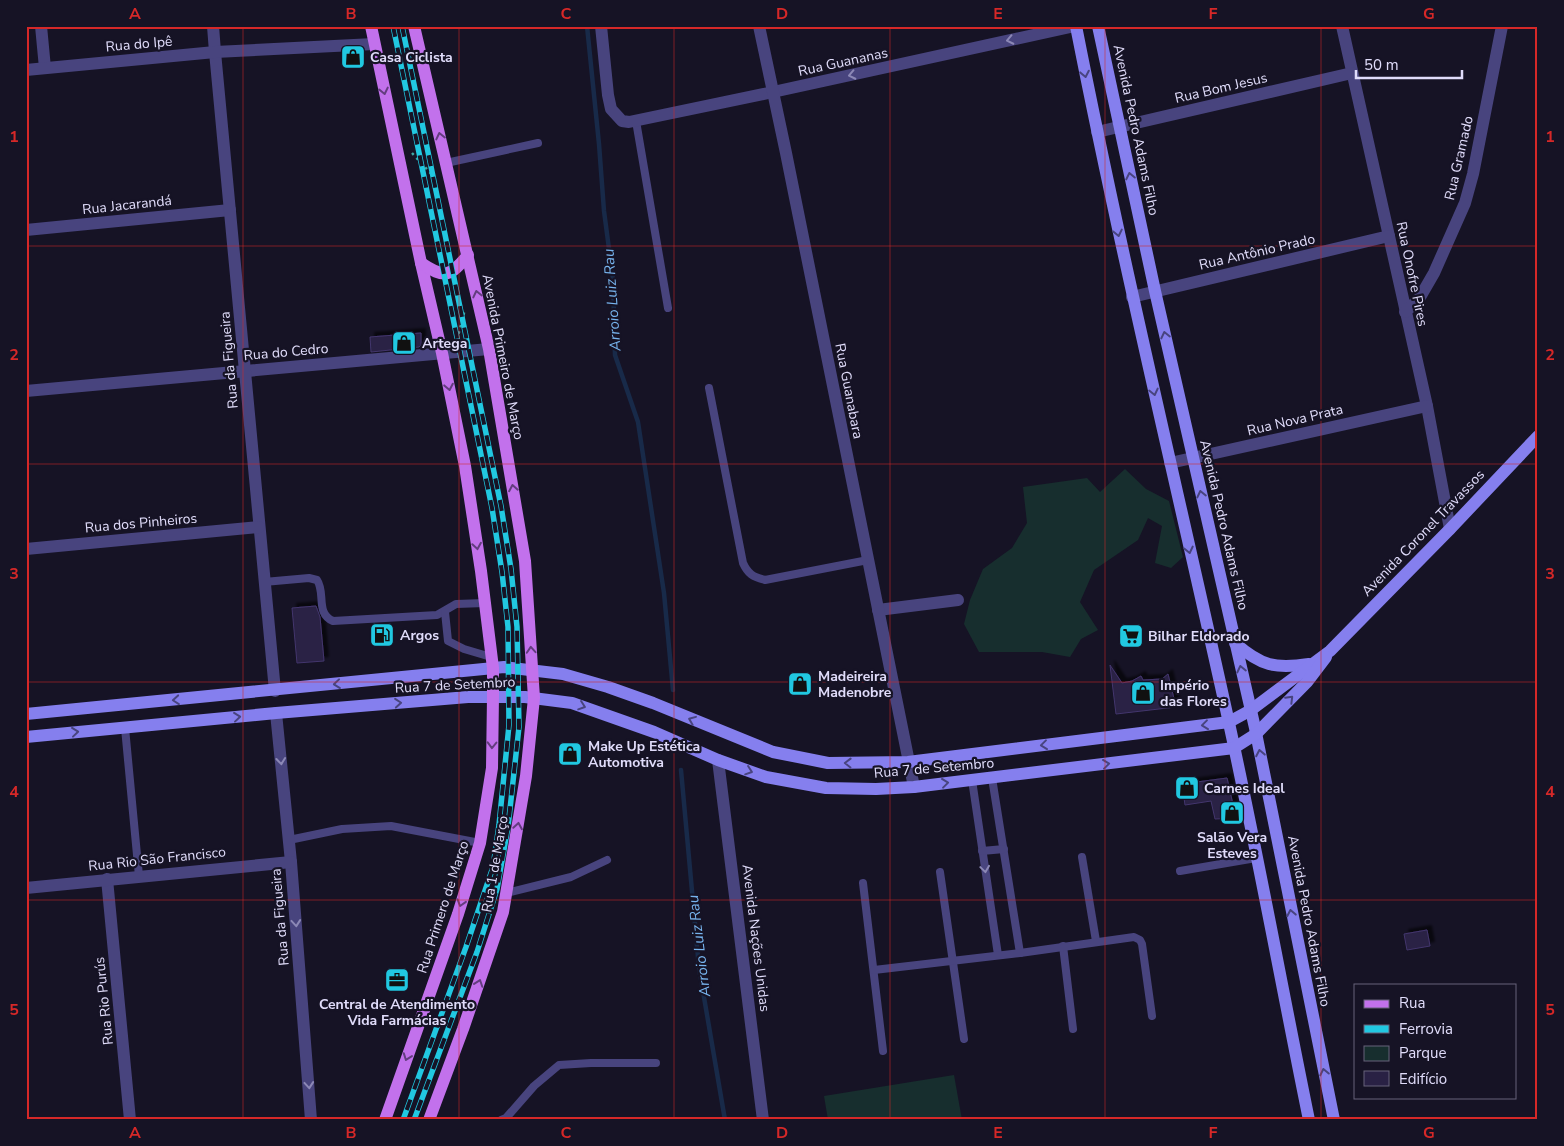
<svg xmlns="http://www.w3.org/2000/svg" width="1564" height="1146" viewBox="0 0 1564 1146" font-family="'Nunito Sans',sans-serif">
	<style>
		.green { fill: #172e2e }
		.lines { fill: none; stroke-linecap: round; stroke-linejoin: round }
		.stream { stroke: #182a49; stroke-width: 4.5 }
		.building { fill: #292144; stroke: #43366d; filter: url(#shadow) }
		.path { stroke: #40aaa7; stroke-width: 2.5; stroke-dasharray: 2.5 4; stroke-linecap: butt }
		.service { stroke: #48447e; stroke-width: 8 }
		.minor { stroke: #48447e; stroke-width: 12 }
		.tertiary { stroke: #48447e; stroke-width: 12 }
		.secondary { stroke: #857fee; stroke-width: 12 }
		.primary { stroke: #c271ec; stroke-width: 12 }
		.rail-casing { stroke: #21c8e1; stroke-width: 5.5 }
		.rail { stroke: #161325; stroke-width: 4; stroke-dasharray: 11; stroke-linecap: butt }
		.oneway { stroke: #8c88b6 }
		.oneway2 { stroke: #48447f }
		.oneway3 { stroke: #633d7f }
		.grid { fill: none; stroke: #d62828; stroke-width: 1; stroke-opacity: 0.55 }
		.labels { text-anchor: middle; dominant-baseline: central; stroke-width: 4.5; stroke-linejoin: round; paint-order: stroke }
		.street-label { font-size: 14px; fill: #e0dcfa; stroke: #161325 }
		.poi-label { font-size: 14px; font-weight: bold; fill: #e0dcfa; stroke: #161325; text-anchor: start }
		.water-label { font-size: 15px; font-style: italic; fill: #77b3ed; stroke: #161325 }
		.neatline { fill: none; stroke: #d62828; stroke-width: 2 }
		.grid-label { font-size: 16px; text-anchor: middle; font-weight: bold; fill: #d62828 }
	</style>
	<defs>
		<filter id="shadow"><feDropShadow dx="4.5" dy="-4.5" stdDeviation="1" flood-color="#0009"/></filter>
	</defs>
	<rect width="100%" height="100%" fill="#161325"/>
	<g class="green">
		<path d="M 1125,469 L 1146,489 L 1169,501 L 1183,557 L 1171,568 L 1155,563 L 1162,526 L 1148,518 L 1138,540 L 1094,570 L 1080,602 L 1098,630 L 1081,639 L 1070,657 L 1042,652 L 979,652 L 964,624 L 970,600 L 983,569 L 1012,548 L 1027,523 L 1023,487 L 1087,478 L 1100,492 Z"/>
		<path d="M 954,1075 L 962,1120 L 828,1120 L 824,1096 Z"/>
	</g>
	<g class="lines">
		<g class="stream">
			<path d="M 587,26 L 599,144 L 604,211 L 613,279 L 615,355 L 638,422 L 664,593 L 673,690"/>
			<path d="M 681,770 L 699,968 L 725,1120"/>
		</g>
	</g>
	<g class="building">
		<path d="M 421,333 L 421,345 L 419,347 L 371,352 L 370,337 Z"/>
		<path d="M 316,606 L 320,617 L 324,661 L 297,663 L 292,608 Z"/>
		<path d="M 1110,665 L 1122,683 L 1132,681 L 1141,676 L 1143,680 L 1162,679 L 1168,674 L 1176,707 L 1116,714 Z"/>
		<path d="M 1227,778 L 1236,818 L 1215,819 L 1211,801 L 1185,805 L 1182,784 Z"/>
		<path d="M 1427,930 L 1430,946 L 1407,950 L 1404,934 Z"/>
	</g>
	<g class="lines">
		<g class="path">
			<path d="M 412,153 L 435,178"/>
			<path d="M 457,340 L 465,309"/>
		</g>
		<g class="service">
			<path d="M 636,121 L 668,308"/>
			<path d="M 446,163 L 538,143"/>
			<path d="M 709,388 L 743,563 C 748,574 753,577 765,580 L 868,560"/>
			<path d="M 264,582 L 309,578 L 317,580 C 326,593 315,613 333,621 L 437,615 L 456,604 L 485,603"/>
			<path d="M 445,612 L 448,641 L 464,649 L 491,657"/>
			<path d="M 125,728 L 139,876"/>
			<path d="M 992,778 L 1020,953"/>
			<path d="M 972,780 L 998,955"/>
			<path d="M 289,840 L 342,829 L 391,826 L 480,843"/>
			<path d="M 982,851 L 1004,849"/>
			<path d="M 1082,857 L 1096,941"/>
			<path d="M 1180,871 L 1256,858"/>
			<path d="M 940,872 L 964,1039"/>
			<path d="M 863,883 L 883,1051"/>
			<path d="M 506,893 L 571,877 L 607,860"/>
			<path d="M 1063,946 L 1073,1029"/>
			<path d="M 874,970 L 1020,953 L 1134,937 L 1140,940 L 1142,944 L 1152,1016"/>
			<path d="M 501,1120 L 506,1118 L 534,1086 L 559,1065 L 591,1063 L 656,1063"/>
		</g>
		<g class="minor">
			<path d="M 41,26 L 45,68"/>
			<path d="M 213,26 L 215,52"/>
			<path d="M 1342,26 L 1427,406 L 1450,529"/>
			<path d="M 1097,132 L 1352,73"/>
			<path d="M 26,230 L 230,210"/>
			<path d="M 1132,297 L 1389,236"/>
			<path d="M 1405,312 L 1419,299 L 1434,273 L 1465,203 L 1473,174 L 1502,26"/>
			<path d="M 26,391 L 489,349"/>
			<path d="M 1170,463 L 1427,406"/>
			<path d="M 878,610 L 958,600"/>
			<path d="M 107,879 L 130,1120"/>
		</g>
		<g class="tertiary">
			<path d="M 601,26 L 608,95 L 611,109 L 622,121 L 629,122 L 773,92 L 1075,26"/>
			<path d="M 759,26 L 786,153 L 914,787"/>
			<path d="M 215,52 L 275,691"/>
			<path d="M 26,70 L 215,52 L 374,44"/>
			<path d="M 26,549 L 259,527"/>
			<path d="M 276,713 L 291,862 L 311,1120"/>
			<path d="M 718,760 L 763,1120"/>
			<path d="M 26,888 L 291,862"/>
		</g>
		<g class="secondary">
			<path d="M 1076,26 C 1122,260 1178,491 1229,723 C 1258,855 1282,988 1309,1120"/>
			<path d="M 1098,26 L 1155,291 L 1255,728 L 1334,1120"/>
			<path d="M 1235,643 C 1261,666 1275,669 1309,664"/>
			<path d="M 26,714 L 504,667 L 563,674 L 608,687 L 653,703 L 773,752 L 828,763 L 908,762 L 1229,722 L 1251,710 L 1330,651 L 1450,529 L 1538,436"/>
			<path d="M 26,737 L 276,713 L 468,697 L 525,697 L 572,703 L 654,732 L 718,760 L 766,777 L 826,788 L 876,789 L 914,787 L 1234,748 L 1256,734 L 1307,682 L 1326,657"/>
		</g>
		<g class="primary">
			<path d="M 371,26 L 421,263 L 442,353 L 465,466 L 481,571 L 493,668 L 493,696 L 492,768 L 480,843 L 458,914 L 385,1120"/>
			<path d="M 414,26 L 489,349 L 525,561 L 534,698 L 526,776 L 503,912 L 463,1029 L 429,1120"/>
			<path d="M 421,263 C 445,279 450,277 468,255"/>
		</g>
		<defs>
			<g id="rail">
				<path d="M 393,26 L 492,508 L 502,572 L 508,627 L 509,725 L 499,825 L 493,867 L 466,947 L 403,1120"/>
				<path d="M 402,26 L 501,506 L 511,569 L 517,627 L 519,727 L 508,827 L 497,889 L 477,952 L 414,1120"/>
			</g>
		</defs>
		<use href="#rail" class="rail-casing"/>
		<use href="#rail" class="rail"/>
	</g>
	<defs><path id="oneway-chevron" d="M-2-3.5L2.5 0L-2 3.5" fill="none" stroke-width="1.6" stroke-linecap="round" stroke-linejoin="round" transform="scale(1.25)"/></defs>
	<g class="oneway">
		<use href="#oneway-chevron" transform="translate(1010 40) rotate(168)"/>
		<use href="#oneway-chevron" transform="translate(852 75) rotate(168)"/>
		<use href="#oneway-chevron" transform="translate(281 761) rotate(84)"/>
		<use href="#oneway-chevron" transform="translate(985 869) rotate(82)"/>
		<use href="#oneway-chevron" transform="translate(296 923) rotate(85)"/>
		<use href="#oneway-chevron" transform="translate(309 1085) rotate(85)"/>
	</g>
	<g class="oneway2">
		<use href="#oneway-chevron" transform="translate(1085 74) rotate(79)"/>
		<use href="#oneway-chevron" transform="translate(1130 176) rotate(-102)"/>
		<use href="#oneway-chevron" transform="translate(1118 233) rotate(78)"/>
		<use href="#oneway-chevron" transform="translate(1165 335) rotate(-103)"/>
		<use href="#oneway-chevron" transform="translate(1154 392) rotate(77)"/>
		<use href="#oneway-chevron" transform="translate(1201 494) rotate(-103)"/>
		<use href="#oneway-chevron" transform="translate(1189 550) rotate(77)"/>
		<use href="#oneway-chevron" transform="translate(1241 669) rotate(-103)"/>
		<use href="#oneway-chevron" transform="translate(337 684) rotate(174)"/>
		<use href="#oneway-chevron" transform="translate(1290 699) rotate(-45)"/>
		<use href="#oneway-chevron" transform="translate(176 700) rotate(175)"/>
		<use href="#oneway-chevron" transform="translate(398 703) rotate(-5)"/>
		<use href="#oneway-chevron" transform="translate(582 706) rotate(19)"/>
		<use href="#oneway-chevron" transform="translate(237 717) rotate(-6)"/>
		<use href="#oneway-chevron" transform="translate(692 720) rotate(-158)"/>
		<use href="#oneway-chevron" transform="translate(1205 725) rotate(173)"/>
		<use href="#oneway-chevron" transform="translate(75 732) rotate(-6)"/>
		<use href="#oneway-chevron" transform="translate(1044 745) rotate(173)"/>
		<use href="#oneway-chevron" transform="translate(1260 753) rotate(-101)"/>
		<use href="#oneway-chevron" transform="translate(848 763) rotate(-179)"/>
		<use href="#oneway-chevron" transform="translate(1106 764) rotate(-7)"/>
		<use href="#oneway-chevron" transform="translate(749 771) rotate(19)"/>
		<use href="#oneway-chevron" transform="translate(945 783) rotate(-7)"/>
		<use href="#oneway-chevron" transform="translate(1291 913) rotate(-101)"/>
		<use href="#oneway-chevron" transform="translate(1324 1072) rotate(-102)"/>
	</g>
	<g class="oneway3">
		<use href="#oneway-chevron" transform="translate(384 91) rotate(78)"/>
		<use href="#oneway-chevron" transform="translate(440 136) rotate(-103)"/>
		<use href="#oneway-chevron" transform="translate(477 294) rotate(-103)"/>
		<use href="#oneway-chevron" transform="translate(449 387) rotate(79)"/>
		<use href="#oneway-chevron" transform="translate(513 488) rotate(-100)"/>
		<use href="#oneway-chevron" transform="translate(477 546) rotate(81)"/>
		<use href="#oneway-chevron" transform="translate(531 650) rotate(-94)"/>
		<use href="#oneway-chevron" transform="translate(492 745) rotate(91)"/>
		<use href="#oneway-chevron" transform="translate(518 826) rotate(-81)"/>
		<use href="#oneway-chevron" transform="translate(461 903) rotate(107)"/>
		<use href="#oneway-chevron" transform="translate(479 983) rotate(-71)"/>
		<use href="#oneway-chevron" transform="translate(407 1057) rotate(110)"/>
	</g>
	<path class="grid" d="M 243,26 L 243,1120M 459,26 L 459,1120M 674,26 L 674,1120M 890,26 L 890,1120M 1105,26 L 1105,1120M 1321,26 L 1321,1120M 26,246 L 1538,246M 26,464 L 1538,464M 26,682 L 1538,682M 26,900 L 1538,900"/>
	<defs>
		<symbol id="shop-square" viewBox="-11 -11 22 22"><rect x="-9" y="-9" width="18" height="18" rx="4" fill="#21c8e1" stroke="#161325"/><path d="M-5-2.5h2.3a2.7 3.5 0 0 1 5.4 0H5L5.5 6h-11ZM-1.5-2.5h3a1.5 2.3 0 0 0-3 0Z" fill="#111"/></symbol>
		<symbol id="fuel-square" viewBox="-11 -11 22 22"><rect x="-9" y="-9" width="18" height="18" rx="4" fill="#21c8e1" stroke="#161325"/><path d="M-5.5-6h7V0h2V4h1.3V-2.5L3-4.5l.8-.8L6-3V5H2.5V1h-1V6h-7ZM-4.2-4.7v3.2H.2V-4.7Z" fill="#111"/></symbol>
		<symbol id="supermarket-square" viewBox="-11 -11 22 22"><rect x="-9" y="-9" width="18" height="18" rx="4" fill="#21c8e1" stroke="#161325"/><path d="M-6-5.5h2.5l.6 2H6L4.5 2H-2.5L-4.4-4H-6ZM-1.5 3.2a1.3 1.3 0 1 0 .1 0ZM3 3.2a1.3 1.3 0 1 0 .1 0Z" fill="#111"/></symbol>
		<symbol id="office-square" viewBox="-11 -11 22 22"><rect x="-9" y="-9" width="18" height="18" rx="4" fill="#21c8e1" stroke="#161325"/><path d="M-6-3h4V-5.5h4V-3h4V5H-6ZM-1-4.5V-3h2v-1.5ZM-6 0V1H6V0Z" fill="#111"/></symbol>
	</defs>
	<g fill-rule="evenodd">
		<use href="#shop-square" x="339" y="43" width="28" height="28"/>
		<use href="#shop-square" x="390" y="329" width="28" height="28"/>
		<use href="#fuel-square" x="368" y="621" width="28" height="28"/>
		<use href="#supermarket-square" x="1117" y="622" width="28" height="28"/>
		<use href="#shop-square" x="786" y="670" width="28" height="28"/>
		<use href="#shop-square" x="1129" y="679" width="28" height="28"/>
		<use href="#shop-square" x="556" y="740" width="28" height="28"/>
		<use href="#shop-square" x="1173" y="774" width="28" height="28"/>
		<use href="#shop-square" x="1218" y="799" width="28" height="28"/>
		<use href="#office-square" x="383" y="966" width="28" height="28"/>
	</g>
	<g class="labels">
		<g class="street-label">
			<text transform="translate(139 44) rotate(-5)">Rua do Ipê</text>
			<text transform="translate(843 62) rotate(-12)">Rua Guananas</text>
			<text transform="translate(1221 88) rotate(-13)">Rua Bom Jesus</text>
			<text transform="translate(1136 130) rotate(78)">Avenida Pedro Adams Filho</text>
			<text transform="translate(1459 158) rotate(-77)">Rua Gramado</text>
			<text transform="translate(127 205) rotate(-6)">Rua Jacarandá</text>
			<text transform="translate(1257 252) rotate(-13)">Rua Antônio Prado</text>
			<text transform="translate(1412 274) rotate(78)">Rua Onofre Pires</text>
			<text transform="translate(286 352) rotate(-5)">Rua do Cedro</text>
			<text transform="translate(503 357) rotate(79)">Avenida Primeiro de Março</text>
			<text transform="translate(229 360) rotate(-95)">Rua da Figueira</text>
			<text transform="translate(849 391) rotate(79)">Rua Guanabara</text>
			<text transform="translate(1295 420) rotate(-13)">Rua Nova Prata</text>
			<text transform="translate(141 523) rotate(-5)">Rua dos Pinheiros</text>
			<text transform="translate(1224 525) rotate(77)">Avenida Pedro Adams Filho</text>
			<text transform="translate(1423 533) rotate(-46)">Avenida Coronel Travassos</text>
			<text transform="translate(455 685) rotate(-3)">Rua 7 de Setembro</text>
			<text transform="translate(934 768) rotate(-5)">Rua 7 de Setembro</text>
			<text transform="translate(157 859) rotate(-6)">Rua Rio São Francisco</text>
			<text transform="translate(495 864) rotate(-80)">Rua 1 de Março</text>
			<text transform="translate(443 907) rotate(-72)">Rua Primero de Março</text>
			<text transform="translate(280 917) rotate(-95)">Rua da Figueira</text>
			<text transform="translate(1309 921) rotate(79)">Avenida Pedro Adams Filho</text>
			<text transform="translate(756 938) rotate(83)">Avenida Nações Unidas</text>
			<text transform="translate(104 1001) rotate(-96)">Rua Rio Purús</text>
		</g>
		<g class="poi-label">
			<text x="370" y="57">Casa Ciclista</text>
			<text x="422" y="343">Artega</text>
			<text x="400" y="635">Argos</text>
			<text x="1148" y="636">Bilhar Eldorado</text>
			<text x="818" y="676">Madeireira<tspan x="818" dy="16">Madenobre</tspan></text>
			<text x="1160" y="685">Império<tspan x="1160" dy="16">das Flores</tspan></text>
			<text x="588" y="746">Make Up Estética<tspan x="588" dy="16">Automotiva</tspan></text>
			<text x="1204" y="788">Carnes Ideal</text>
			<text x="1232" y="837" text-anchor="middle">Salão Vera<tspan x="1232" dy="16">Esteves</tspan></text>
			<text x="397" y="1004" text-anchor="middle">Central de Atendimento<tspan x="397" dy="16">Vida Farmácias</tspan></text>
		</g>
		<g class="water-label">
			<text transform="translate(612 300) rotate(-94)">Arroio Luiz Rau</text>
			<text transform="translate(699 946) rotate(-97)">Arroio Luiz Rau</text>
		</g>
	</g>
	<rect width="1564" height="1146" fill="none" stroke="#161325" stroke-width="55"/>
	<rect x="1354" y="984" width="162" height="115" fill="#161325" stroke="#67637a"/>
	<rect x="1364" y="1000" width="25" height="8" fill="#c271ec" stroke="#67637a"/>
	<text x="1399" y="1008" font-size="15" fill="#e0dcfa">Rua</text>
	<rect x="1364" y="1025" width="25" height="8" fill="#21c8e1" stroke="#67637a"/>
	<text x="1399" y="1034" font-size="15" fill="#e0dcfa">Ferrovia</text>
	<rect x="1364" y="1046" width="25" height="15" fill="#172e2e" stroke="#67637a"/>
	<text x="1399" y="1058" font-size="15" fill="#e0dcfa">Parque</text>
	<rect x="1364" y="1071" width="25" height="15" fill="#292144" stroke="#67637a"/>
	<text x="1399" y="1084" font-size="15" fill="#e0dcfa">Edifício</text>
	<path d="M1356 70v8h106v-8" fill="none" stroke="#e0dcfa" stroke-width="2.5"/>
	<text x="1364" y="70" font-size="15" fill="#e0dcfa" stroke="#161325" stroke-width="4" paint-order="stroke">50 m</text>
	<rect x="28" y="28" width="1508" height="1090" class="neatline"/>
	<g class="grid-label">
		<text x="135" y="19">A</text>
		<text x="351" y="19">B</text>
		<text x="566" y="19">C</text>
		<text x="782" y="19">D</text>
		<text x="998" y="19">E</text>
		<text x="1213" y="19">F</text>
		<text x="1429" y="19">G</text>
		<text x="14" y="142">1</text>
		<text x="1550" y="142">1</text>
		<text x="14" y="360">2</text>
		<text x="1550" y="360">2</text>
		<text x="14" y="579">3</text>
		<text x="1550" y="579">3</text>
		<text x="14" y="797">4</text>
		<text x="1550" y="797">4</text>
		<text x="14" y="1015">5</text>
		<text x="1550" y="1015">5</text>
		<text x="135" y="1138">A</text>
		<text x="351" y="1138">B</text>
		<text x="566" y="1138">C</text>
		<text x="782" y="1138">D</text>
		<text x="998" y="1138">E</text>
		<text x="1213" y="1138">F</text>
		<text x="1429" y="1138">G</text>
	</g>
</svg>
